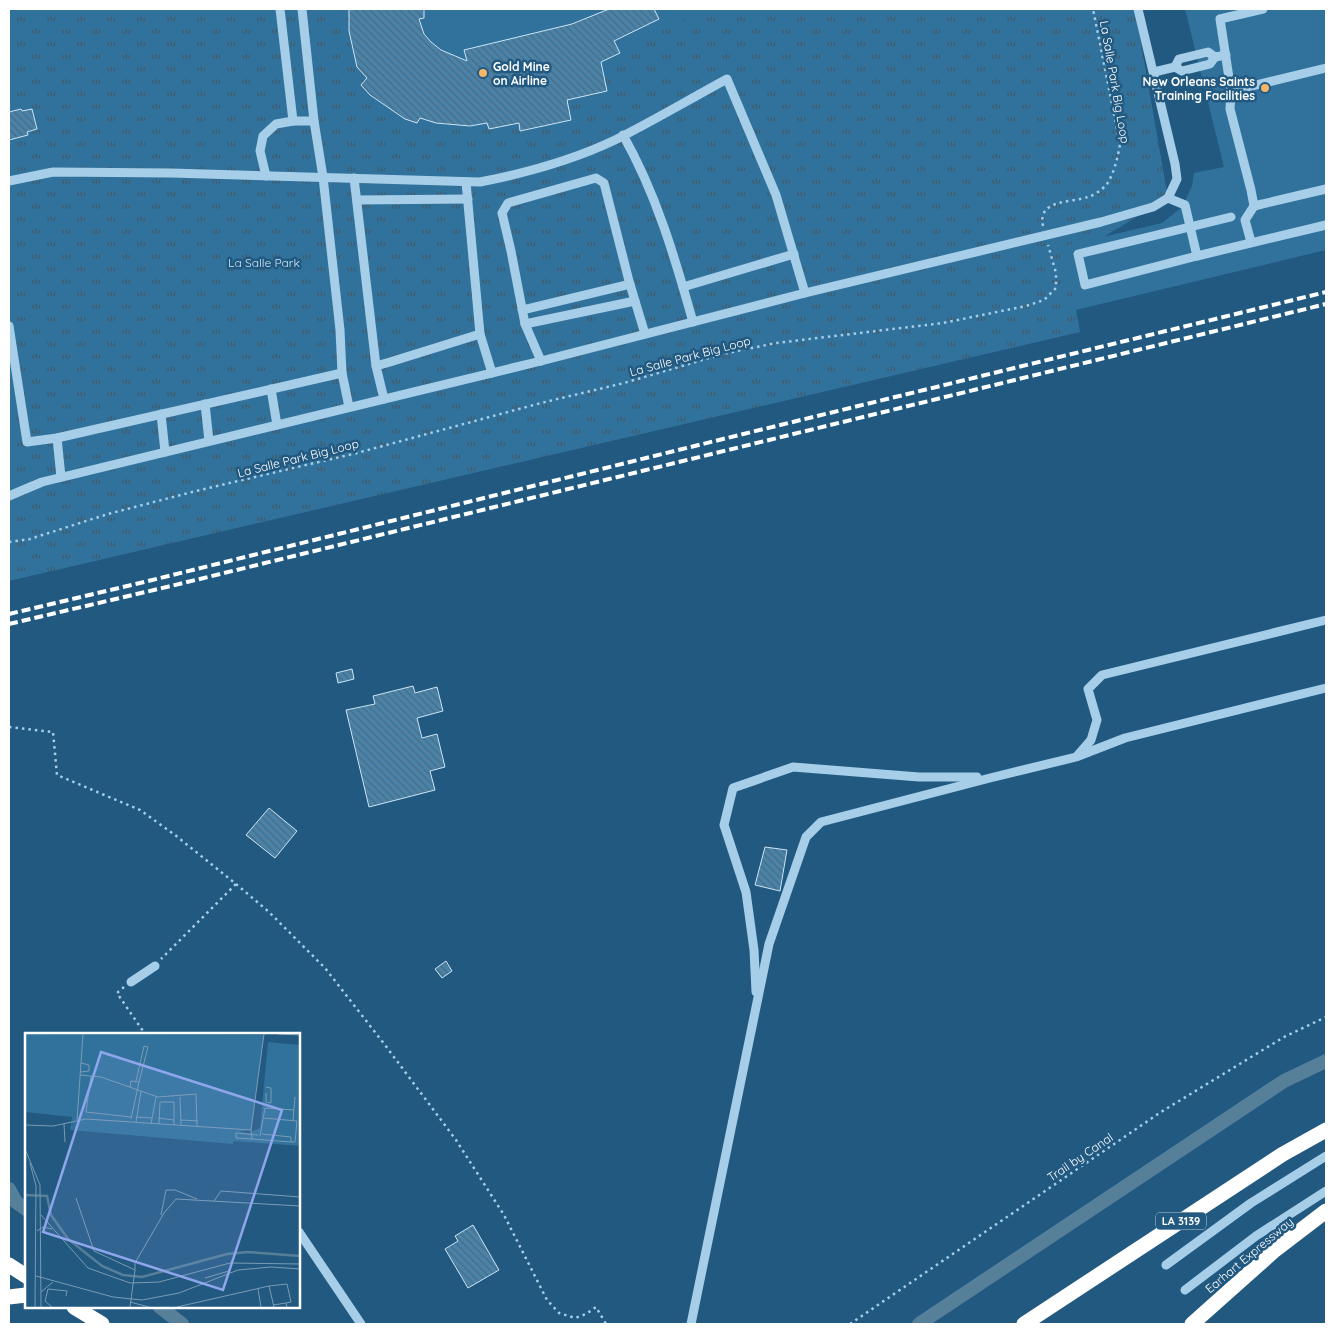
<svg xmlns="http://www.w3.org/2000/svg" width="1335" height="1333" viewBox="0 0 1335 1333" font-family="Quicksand,sans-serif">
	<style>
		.grass { fill: url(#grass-tufts) }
		.garden { fill: #31729c }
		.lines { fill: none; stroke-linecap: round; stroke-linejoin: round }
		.canal { stroke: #567f9a; stroke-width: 14 }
		.building { fill: url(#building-back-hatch); stroke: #cae5f6 }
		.path { stroke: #a6cee8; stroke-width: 2.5; stroke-dasharray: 2.5 4; stroke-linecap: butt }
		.minor { stroke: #a6cee8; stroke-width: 9 }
		.highway { stroke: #fff; stroke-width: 15 }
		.rail { stroke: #fff; stroke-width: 4; stroke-dasharray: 9 4; stroke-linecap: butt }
		.poi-dot { fill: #f4b668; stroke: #215980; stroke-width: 2 }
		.labels { text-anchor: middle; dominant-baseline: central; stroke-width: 5; stroke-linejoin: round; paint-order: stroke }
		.shield { fill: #215980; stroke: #bccdd9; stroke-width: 1 }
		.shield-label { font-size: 11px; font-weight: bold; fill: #fff }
		.poi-label { font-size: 12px; font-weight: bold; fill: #fff; stroke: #215980; text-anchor: start }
		.street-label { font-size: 12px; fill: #fff; stroke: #215980 }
		.park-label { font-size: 12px; fill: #cae5f6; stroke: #215980 }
		.inset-river { fill: none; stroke: #567f9a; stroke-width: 2.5 }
		.inset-road { fill: none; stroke: #7a9bb3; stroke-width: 1 }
		.view { fill: #8ea6ec; fill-opacity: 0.15; stroke: #8ea6ec; stroke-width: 2.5 }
		.inset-edge { fill: none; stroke: #fff; stroke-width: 2.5 }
	</style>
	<defs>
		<pattern id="grass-tufts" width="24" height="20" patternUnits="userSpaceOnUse" patternTransform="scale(1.25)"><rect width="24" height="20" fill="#31729c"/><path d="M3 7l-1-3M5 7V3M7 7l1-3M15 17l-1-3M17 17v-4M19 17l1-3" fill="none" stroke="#415b6c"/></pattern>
		<pattern id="building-back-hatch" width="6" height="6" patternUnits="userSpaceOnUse" patternTransform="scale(1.25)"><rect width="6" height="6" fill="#4a83a9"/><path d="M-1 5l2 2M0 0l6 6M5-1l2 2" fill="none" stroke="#4b6a7f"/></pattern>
	</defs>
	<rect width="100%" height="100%" fill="#215980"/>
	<path class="grass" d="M 9,9 L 1135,9 L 1168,198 L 1067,259 L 1080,332 L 9,581 Z"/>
	<g class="garden">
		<path d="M 349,9 L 699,9 L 695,14 L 601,62 L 607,91 L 567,100 L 571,120 L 520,131 L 517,116 L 499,119 L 500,127 L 489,129 L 487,123 C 464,128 443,126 420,119 L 417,123 C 397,116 375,102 361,85 L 367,78 L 357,67 L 349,31 Z"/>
		<path d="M 1185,9 L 1326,9 L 1326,250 L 1076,310 L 1060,247 L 1162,223 L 1182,207 L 1192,186 L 1194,173 L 1224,167 Z"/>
	</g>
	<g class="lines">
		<g class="canal">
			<path d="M 9,1189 L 16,1202 L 26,1209"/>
			<path d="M 160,1307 L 182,1324"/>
			<path d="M 919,1324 L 1284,1081 L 1326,1061"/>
		</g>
	</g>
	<g class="building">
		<path d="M 349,9 L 424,9 L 424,18 L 419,19 L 424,34 L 431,42 L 441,50 L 467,61 L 464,50 L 572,24 L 609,9 L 654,9 L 659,19 L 614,41 L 620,53 L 601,62 L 607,91 L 567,100 L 571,120 L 520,131 L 519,123 L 489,129 L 487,123 L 470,126 L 436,123 L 420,118 L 417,123 L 405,119 L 370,95 L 361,85 L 367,78 L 357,67 L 349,31 Z"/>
		<path d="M 21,109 L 22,111 L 32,109 L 37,129 L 27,132 L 28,135 L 9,140 L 9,112 Z"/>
		<path d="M 352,669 L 354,679 L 338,683 L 336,673 Z"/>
		<path d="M 413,686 L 415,693 L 437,687 L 443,711 L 417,718 L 422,738 L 437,734 L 445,767 L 430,771 L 435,790 L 369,807 L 346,710 L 375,704 L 373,696 Z"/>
		<path d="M 269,808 L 297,831 L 275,858 L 246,835 Z"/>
		<path d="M 765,847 L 787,850 L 780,891 L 755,885 Z"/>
		<path d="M 446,961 L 452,971 L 442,978 L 435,969 Z"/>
		<path d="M 473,1225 L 499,1270 L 468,1288 L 445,1249 L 458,1241 L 455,1236 Z"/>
	</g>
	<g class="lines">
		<g class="path">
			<path d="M 1043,226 C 1037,199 1071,203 1088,197 C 1093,196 1103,189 1107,184 C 1114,173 1118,157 1120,144 L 1093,9"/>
			<path d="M 9,542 L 30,539 L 108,514 L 196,491 L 357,453 L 541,403 L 624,383 L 723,354 L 776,343 L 943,323 L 1026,306 L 1044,300 L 1056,288 L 1056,273 L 1048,245"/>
			<path d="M 9,727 L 53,732 L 57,775 L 140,810 L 175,835 L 236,884 L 161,959"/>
			<path d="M 236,884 L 269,912 L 325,968 L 385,1045 L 456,1140 L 504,1215 L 547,1300 L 559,1313 L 575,1318 L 586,1314 L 596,1307 L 606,1324"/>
			<path d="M 124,987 L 117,993 L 145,1034"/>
			<path d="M 850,1324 L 1161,1112 L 1284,1037 L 1326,1017"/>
		</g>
		<g class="minor">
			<path d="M 280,9 L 293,121"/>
			<path d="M 1175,67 L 1179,59 L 1208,52 L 1215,57"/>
			<path d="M 1154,72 L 1175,67 L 1182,71 L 1210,64 L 1215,57 L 1226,55"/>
			<path d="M 1231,91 L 1326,68"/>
			<path d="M 314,121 L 323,177 L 340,330 L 342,373 L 349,407"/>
			<path d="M 623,135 C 656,193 675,258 693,322"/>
			<path d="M 266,176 L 260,151 L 263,136 L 276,124 L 293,121 L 314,121 L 302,9"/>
			<path d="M 354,178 L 376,366 L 384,399"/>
			<path d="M 9,181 L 53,172 L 171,173 L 480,182 C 526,173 573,160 615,140 C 653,121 690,99 727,79 L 776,195 L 805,293"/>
			<path d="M 466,182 L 480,334 L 492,373"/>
			<path d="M 1168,198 L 1185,205 L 1197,256 L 1326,225"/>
			<path d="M 357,200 L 468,199"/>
			<path d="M 1254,206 L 1326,189"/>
			<path d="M 1251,242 L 1245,220 L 1254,206 L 1251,190 L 1230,109 L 1231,91 L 1220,19 L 1263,9"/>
			<path d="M 1197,256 L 1085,285 L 1078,254 L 1231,217"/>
			<path d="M 683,287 L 794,254"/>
			<path d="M 522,310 L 630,284"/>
			<path d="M 525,324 L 635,301"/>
			<path d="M 9,326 L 27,442 L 57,438 L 342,373"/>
			<path d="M 541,361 L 525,324 L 511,251 L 502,213 L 508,203 L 596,178 L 604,183 L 629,281 L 645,334"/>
			<path d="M 376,366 L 390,362 L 480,334"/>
			<path d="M 271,389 L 277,425"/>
			<path d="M 205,404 L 209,441"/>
			<path d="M 161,414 L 165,452"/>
			<path d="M 57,438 L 61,477"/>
			<path d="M 9,496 L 42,482 L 541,361 L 805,293 L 1101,222 L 1153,207 L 1168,198 L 1177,179 L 1175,164 L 1138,9"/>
			<path d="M 1078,755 L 1091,740 L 1097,720 L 1088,689 L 1102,675 L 1326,620"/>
			<path d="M 131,982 L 155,966"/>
			<path d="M 756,992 L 754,950 L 746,892 L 724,825 L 733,788 L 793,767 L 919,777 L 977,777"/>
			<path d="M 299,1232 L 361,1324"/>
			<path d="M 1166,1265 L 1251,1203 L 1326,1156"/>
			<path d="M 1185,1290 L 1256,1236 L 1326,1191"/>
			<path d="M 691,1324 L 769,944 L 806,837 L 821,822 L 990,778 L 1076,757 L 1125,738 L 1326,688"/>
		</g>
		<g class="highway">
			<path d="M 9,1265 L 26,1276"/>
			<path d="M 9,1297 L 26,1295"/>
			<path d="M 74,1307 L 102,1324"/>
			<path d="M 1024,1324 L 1283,1154 L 1326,1130"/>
			<path d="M 1192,1324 L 1275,1250 L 1326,1211"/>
		</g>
		<g class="rail">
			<path d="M 9,614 L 140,583 L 727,438 L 1326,292"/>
			<path d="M 9,624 L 171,586 L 1326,304"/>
		</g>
	</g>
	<g class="poi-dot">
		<circle cx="483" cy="73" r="5"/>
		<circle cx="1265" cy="88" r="5"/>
	</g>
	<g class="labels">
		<rect class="shield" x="1156" y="1212.5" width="50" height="17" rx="4"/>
		<g class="shield-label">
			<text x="1181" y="1221">LA 3139</text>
		</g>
		<g class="poi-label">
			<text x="493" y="66">Gold Mine<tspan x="493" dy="14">on Airline</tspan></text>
			<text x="1255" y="81" text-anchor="end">New Orleans Saints<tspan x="1255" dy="14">Training Facilities</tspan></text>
		</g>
		<g class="street-label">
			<text transform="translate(1115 82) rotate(80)">La Salle Park Big Loop</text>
			<text transform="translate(690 356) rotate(-15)">La Salle Park Big Loop</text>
			<text transform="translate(298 458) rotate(-14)">La Salle Park Big Loop</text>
			<text transform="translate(1080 1157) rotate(-34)">Trail by Canal</text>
			<text transform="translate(1249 1255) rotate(-40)">Earhart Expressway</text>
		</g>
		<g class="park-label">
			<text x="264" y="262">La Salle Park</text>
		</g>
	</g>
	<g transform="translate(25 1033)">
		<rect width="275" height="275" fill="#215980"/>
		<path d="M 0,1 L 239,2 L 226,97 L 209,100 L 208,111 L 45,97 L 47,84 L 0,79 Z" fill="#31729c"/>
		<path d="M 2,1 L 20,1 L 18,22 L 0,20 ZM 162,6 L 171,15 L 177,31 L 171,50 L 155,53 L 154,58 L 149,57 L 148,60 L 127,53 L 122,46 L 129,19 L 133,20 L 136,13 L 155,12 ZM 243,9 L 275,12 L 275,113 L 208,108 L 209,98 L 224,100 L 235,95 Z" fill="#31729c"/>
		<path class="inset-river" d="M 0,162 L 22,163 L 26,182 L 43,206 L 77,233 L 98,242 L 117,244 L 202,221 L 223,219 L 275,223"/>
		<path class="inset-road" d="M 253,1 L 275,2M 55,39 L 64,38 L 64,32 L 56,30M 55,42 L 76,44 L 133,64 L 171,61 L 172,94M 66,43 L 61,79 L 106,84M 105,54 L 106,48 L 114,49 L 123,14 L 119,13 L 111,48M 241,60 L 241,69 L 246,70 L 246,55 L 241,54M 155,64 L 156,93M 111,84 L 127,85M 133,85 L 149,87M 239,85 L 272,88 L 270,109 L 266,109M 106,86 L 114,49M 52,87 L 58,1M 156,87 L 173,88M 268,87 L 270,64M 111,89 L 116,58M 39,91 L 40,109M 126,91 L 131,64M 134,91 L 135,69 L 149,69 L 149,92M 0,92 L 28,93 L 61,86 L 226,97 L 239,1M 226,97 L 227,106 L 266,109 L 266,104 L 237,101M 235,103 L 240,75 L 269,77M 227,106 L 211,105 L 211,100 L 233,102M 0,116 L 15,152 L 16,274M 5,130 L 11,153 L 10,274M 51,165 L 69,218 L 110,237 L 105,274M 189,168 L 196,158 L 275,164M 16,182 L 63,235 L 105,250 L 134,249 L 205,230 L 275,231M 136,182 L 141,157 L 150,157 L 172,166M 12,198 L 18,194 L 27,196M 110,237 L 110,230 L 139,180 L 151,166 L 275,173M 11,243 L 88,264 L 117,267 L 154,260 L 213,237 L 246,234 L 275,236M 180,245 L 204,238M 244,253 L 262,251 L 266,269 L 261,270M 233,256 L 236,274M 16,259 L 28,249M 105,269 L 124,274M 248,272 L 261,270 L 262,274M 27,274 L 20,268 L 23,256 L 42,258 L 41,263M 152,274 L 244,253 L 249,274"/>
		<path class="view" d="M 76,19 L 257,77 L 198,257 L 18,199 Z"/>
		<rect width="275" height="275" class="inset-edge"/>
	</g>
	<rect width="1335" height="1333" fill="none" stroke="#ffffff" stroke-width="20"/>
</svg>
